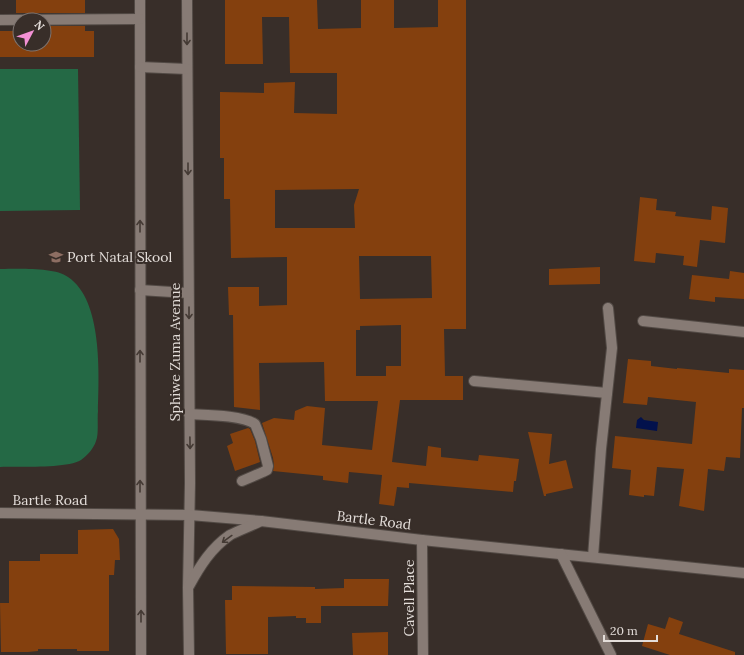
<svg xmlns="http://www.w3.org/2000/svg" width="744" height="655" viewBox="0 0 744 655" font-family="Lora,serif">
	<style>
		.green { fill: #246945 }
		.water { fill: #02114c }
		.building { fill: #84400e; fill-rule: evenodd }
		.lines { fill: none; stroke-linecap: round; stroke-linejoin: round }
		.minor-casing { stroke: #524a45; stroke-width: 12 }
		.minor { stroke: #877b75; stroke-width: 10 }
		.oneway { stroke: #443a34 }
		.labels { text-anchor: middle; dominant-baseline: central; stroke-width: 4; stroke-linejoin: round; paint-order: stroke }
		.poi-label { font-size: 14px; fill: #e4deda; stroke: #382e29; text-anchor: start }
		.street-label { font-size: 14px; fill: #e4deda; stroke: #382e29 }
	</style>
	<rect width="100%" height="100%" fill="#382e29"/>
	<g class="green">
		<path d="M 0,69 L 78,69 L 80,210 L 0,211 Z"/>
		<path d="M 0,269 C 18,269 54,267 68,277 C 103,300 99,375 98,411 C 97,419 99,434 96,441 C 94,448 87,456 81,460 C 66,469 19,466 0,467 Z"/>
	</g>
	<path class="water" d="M 641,417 L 644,420 L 658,422 L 657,431 L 636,428 L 637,420 Z"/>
	<g class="building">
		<rect x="16" y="0" width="69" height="13"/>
		<path d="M 225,0 L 317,0 L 318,29 L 361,28 L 361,0 L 394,0 L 394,28 L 438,27 L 438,0 L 466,0 L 466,329 L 444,329 L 445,376 L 463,376 L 463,400 L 400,400 L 392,462 L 426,466 L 428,446 L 441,448 L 441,457 L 478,461 L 479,455 L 519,459 L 516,481 L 514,481 L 513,492 L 409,483 L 409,488 L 397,487 L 394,506 L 379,504 L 382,475 L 349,472 L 348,483 L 323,480 L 323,476 L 273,471 L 274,465 L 273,458 L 262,423 L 274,418 L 294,420 L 295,411 L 307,406 L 325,408 L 322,445 L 372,450 L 378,401 L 325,401 L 324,362 L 259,363 L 260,410 L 234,407 L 233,315 L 229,315 L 228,287 L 259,287 L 259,306 L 287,305 L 287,257 L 231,258 L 230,199 L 224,199 L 224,158 L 220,158 L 220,92 L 264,93 L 264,83 L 295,82 L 294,113 L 337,114 L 337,73 L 290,73 L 289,17 L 262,17 L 263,64 L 225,64 ZM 359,189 L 354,205 L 355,228 L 275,228 L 275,190 ZM 359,256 L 431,256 L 432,298 L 360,299 ZM 401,325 L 401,366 L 386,366 L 386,376 L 356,376 L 356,330 L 360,330 L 360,326 Z"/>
		<path d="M 16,26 L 20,26 L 20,44 L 44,44 L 44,26 L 85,26 L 85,31 L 94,31 L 94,57 L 0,57 L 0,31 L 17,31 Z"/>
		<path d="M 640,197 L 657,199 L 656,210 L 676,212 L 675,216 L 711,220 L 712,206 L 728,208 L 725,243 L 700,240 L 697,267 L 683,265 L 684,256 L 656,253 L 655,263 L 634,261 Z"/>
		<path d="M 600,267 L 600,284 L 549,285 L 549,269 Z"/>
		<path d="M 730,271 L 744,273 L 744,299 L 715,297 L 715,302 L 689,299 L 692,275 L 729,279 Z"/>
		<path d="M 628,359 L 651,361 L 651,366 L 677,369 L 677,368 L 729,373 L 729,369 L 744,370 L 744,408 L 742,408 L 740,458 L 726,457 L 724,471 L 708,469 L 704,511 L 679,506 L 684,469 L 657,467 L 654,496 L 644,495 L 644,497 L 629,495 L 631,470 L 612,468 L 615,436 L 692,444 L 696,402 L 648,397 L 647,405 L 623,403 Z"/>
		<path d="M 248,428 L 250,429 L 255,441 L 260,462 L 235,471 L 227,446 L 233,443 L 230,434 Z"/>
		<path d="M 528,432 L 552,434 L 549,464 L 566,460 L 573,488 L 546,494 L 546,496 L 544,496 Z"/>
		<path d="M 113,529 L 119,539 L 120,560 L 115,560 L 114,575 L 109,575 L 109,651 L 77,651 L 77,649 L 38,649 L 38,651 L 28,652 L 1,652 L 0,603 L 9,603 L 9,561 L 40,561 L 40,554 L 78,554 L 78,530 Z"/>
		<path d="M 344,579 L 389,579 L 388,606 L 321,606 L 321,623 L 306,623 L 306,618 L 296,618 L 296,616 L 268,617 L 268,654 L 226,654 L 225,600 L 232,600 L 232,586 L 315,587 L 315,589 L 344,588 Z"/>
		<path d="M 669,617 L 683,622 L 679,634 L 735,652 L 735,655 L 670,655 L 642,646 L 648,624 L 665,629 Z"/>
		<path d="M 388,632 L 388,655 L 353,655 L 352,633 Z"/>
	</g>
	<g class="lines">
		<defs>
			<g id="minor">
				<path d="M 140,0 L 141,655"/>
				<path d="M 187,0 L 190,483 L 188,588 L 189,655"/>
				<path d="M 0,20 L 140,19"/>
				<path d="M 140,67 L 187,69"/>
				<path d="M 140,290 L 188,293"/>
				<path d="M 643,321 L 744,332"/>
				<path d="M 474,381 L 607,393"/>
				<path d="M 189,414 C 206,415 242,415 255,424 L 261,439 L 268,466 L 267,470 L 263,472 L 242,481"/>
				<path d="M 0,513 L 190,515 L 261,521 L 422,540 L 744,573"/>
				<path d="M 422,540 L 423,655"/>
				<path d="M 561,554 L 611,655"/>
				<path d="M 593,557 L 601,449 L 612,348 L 608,308"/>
				<path d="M 189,586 C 200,566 211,548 230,535 C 240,530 251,526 261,521"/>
			</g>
		</defs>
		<use href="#minor" class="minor-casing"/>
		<use href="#minor" class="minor"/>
	</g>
	<defs><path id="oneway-shaft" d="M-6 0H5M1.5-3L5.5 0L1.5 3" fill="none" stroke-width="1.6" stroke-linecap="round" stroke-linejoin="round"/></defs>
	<g class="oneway">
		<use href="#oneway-shaft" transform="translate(187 39) rotate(90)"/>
		<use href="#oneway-shaft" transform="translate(188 169) rotate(90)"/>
		<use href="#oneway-shaft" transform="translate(140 226) rotate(-90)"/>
		<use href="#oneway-shaft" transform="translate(189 313) rotate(90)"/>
		<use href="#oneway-shaft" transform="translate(140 356) rotate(-90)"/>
		<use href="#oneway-shaft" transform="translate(190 443) rotate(89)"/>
		<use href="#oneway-shaft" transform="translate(140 486) rotate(-90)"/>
		<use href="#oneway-shaft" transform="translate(227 539) rotate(144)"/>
		<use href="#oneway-shaft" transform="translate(141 616) rotate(-90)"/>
	</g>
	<defs>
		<symbol id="school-bare" viewBox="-9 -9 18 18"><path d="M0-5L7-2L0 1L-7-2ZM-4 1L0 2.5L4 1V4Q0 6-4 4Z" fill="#8d6e63" stroke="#382e29" stroke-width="2.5" paint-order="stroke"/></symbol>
	</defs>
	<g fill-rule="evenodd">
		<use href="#school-bare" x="46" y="247" width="20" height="20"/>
	</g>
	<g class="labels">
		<g class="poi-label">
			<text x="67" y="257">Port Natal Skool</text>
		</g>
		<g class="street-label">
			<text transform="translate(175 352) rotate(-90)">Sphiwe Zuma Avenue</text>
			<text x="50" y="500">Bartle Road</text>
			<text transform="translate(374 520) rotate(7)">Bartle Road</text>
			<text transform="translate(409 598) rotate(-90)">Cavell Place</text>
		</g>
	</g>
	<g transform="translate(32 32) rotate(49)"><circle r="19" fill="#382e29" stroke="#7d7470"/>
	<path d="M0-3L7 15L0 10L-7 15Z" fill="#f391d5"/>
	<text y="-6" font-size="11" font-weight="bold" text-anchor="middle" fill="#e4deda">N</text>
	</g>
	<path d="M604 635v6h53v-6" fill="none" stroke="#e4deda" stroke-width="2"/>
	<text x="610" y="635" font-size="12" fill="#e4deda" stroke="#382e29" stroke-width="3" paint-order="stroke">20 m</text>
</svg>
